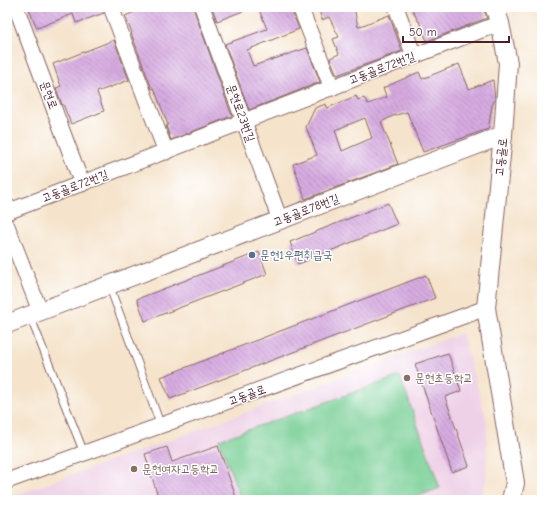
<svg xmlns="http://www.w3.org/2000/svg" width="549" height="507" viewBox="0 0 549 507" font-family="'Comic Neue','Poor Story',sans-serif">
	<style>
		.built { fill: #eed0e7 }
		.pitch { fill: #75cd93; stroke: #60765f }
		.building { fill: url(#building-back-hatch); fill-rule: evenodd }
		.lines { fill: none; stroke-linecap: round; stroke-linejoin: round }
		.service-casing { stroke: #866463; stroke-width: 9 }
		.minor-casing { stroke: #866463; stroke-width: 17 }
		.tertiary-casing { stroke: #866463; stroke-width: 20 }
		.service { stroke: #fff; stroke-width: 7 }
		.minor { stroke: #fff; stroke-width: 15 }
		.tertiary { stroke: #fff; stroke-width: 18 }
		.service-dot { fill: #5c6f8a; stroke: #fff; stroke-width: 1.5 }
		.education-dot { fill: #8d6e63; stroke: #fff; stroke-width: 1.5 }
		.labels { text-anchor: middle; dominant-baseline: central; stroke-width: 3; stroke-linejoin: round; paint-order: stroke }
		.street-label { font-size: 12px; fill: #4a1f2b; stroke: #fff }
		.service-label { font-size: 12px; fill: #4e5e75; stroke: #fff; text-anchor: start }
		.education-label { font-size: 12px; fill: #785e54; stroke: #fff; text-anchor: start }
	</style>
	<defs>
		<pattern id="building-back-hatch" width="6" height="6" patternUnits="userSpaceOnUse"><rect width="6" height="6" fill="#d7ace1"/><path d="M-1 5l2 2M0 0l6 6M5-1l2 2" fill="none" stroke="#b08bb7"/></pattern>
	</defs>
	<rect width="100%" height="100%" fill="#fff"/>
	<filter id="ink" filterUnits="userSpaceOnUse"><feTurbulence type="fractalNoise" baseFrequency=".025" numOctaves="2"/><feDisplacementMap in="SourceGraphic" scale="8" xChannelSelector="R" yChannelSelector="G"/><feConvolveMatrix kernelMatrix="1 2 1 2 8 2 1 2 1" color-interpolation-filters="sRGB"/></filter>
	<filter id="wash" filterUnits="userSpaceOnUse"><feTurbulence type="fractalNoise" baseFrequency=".012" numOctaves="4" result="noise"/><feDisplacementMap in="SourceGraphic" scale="16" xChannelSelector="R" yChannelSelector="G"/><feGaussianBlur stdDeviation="0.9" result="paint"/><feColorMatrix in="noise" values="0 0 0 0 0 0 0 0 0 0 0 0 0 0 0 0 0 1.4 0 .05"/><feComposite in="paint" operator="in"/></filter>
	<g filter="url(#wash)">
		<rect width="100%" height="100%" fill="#f5e3cb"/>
		<path class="built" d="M 462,333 L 487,422 L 486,482 L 479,500 L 7,500 L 7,498 L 170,440 Z"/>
		<path class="pitch" d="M 400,376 L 440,488 L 407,500 L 241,500 L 219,440 Z"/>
		<g id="blocks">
			<g class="building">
				<path d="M 28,7 L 102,7 L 104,13 L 76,23 L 73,14 L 37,28 Z"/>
				<path d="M 147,7 L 193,7 L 194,10 L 232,116 L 171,140 L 166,126 L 168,125 L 154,88 L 152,89 L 131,33 L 132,33 L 125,16 Z"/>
				<path d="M 212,7 L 250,7 L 251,8 L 217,21 Z"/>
				<path d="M 258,7 L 290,7 L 299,29 L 247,50 L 253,66 L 307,48 L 320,82 L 249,110 L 225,44 L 267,29 Z"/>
				<path d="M 318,7 L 354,7 L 358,27 L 389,15 L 402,51 L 337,75 L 330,58 L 339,54 L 333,39 L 339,37 L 329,17 L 322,20 Z"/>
				<path d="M 411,7 L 483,7 L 487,18 L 427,41 L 419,21 L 418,21 Z"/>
				<path d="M 114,40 L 129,80 L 97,92 L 104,111 L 71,124 L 63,104 L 62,105 L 56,88 L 61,86 L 53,64 Z"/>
				<path d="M 459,64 L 469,89 L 493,80 L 495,99 L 492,106 L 488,129 L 423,152 L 407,112 L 393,116 L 381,122 L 398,164 L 305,199 L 293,164 L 317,155 L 306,127 L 315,108 L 326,104 L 327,108 L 356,96 L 358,100 L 364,98 L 368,104 L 387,97 L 383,88 L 419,72 L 422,79 ZM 365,118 L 372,138 L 342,151 L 335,130 Z"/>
				<path d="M 388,203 L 397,224 L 298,264 L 290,242 Z"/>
				<path d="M 259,252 L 267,274 L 145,321 L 137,299 Z"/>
				<path d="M 426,275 L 435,298 L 170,399 L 161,377 Z"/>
				<path d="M 448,353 L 461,391 L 445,397 L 469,466 L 452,472 L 415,364 Z"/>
				<path d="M 218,446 L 237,500 L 159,500 L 145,454 L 167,447 L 172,462 Z"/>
			</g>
		</g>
	</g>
	<g filter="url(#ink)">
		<use href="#blocks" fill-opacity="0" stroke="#866463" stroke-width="1"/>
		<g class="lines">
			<defs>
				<g id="service">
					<path d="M 109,285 L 161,426"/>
					<path d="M 30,316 L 84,453"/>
				</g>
				<g id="minor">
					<path d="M 16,7 L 82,184"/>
					<path d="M 111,7 L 166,152"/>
					<path d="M 202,7 L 280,220"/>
					<path d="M 300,7 L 332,88"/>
					<path d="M 396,7 L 414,56"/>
					<path d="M 7,212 L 500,23"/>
					<path d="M 7,226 L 40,311"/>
					<path d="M 7,481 L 486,308"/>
				</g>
				<g id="tertiary">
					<path d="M 494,7 L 500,23 L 508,63 L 503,135 L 486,308 L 515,483 L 511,500"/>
					<path d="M 7,324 L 503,135"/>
				</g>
			</defs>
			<use href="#service" class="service-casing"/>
			<use href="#minor" class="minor-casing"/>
			<use href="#tertiary" class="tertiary-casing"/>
			<use href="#service" class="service"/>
			<use href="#minor" class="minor"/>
			<use href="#tertiary" class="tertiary"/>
		</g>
	</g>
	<circle class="service-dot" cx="252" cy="255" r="4"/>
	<g class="education-dot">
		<circle cx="407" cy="378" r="4"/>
		<circle cx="134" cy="469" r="4"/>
	</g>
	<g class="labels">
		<g class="street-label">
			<text transform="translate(382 68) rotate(-21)">고동골로72번길</text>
			<text transform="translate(49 95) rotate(70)">문현로</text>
			<text transform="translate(241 113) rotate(70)">문현로23번길</text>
			<text transform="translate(501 157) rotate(-84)">고동골로</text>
			<text transform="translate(75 186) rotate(-21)">고동골로72번길</text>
			<text transform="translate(306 210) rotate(-21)">고동골로78번길</text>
			<text transform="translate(247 395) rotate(-20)">고동골로</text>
		</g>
		<g class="service-label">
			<text x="260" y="255">문현1우편취급국</text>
		</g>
		<g class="education-label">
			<text x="415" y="378">문현초등학교</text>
			<text x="142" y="469">문현여자고등학교</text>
		</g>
	</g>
	<rect width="549" height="507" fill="none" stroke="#fff" stroke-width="24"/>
	<path d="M403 36v6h106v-6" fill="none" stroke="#4a1f2b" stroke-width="2"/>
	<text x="409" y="36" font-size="12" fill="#4a1f2b" stroke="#ffffff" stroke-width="3" paint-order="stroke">50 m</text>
</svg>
